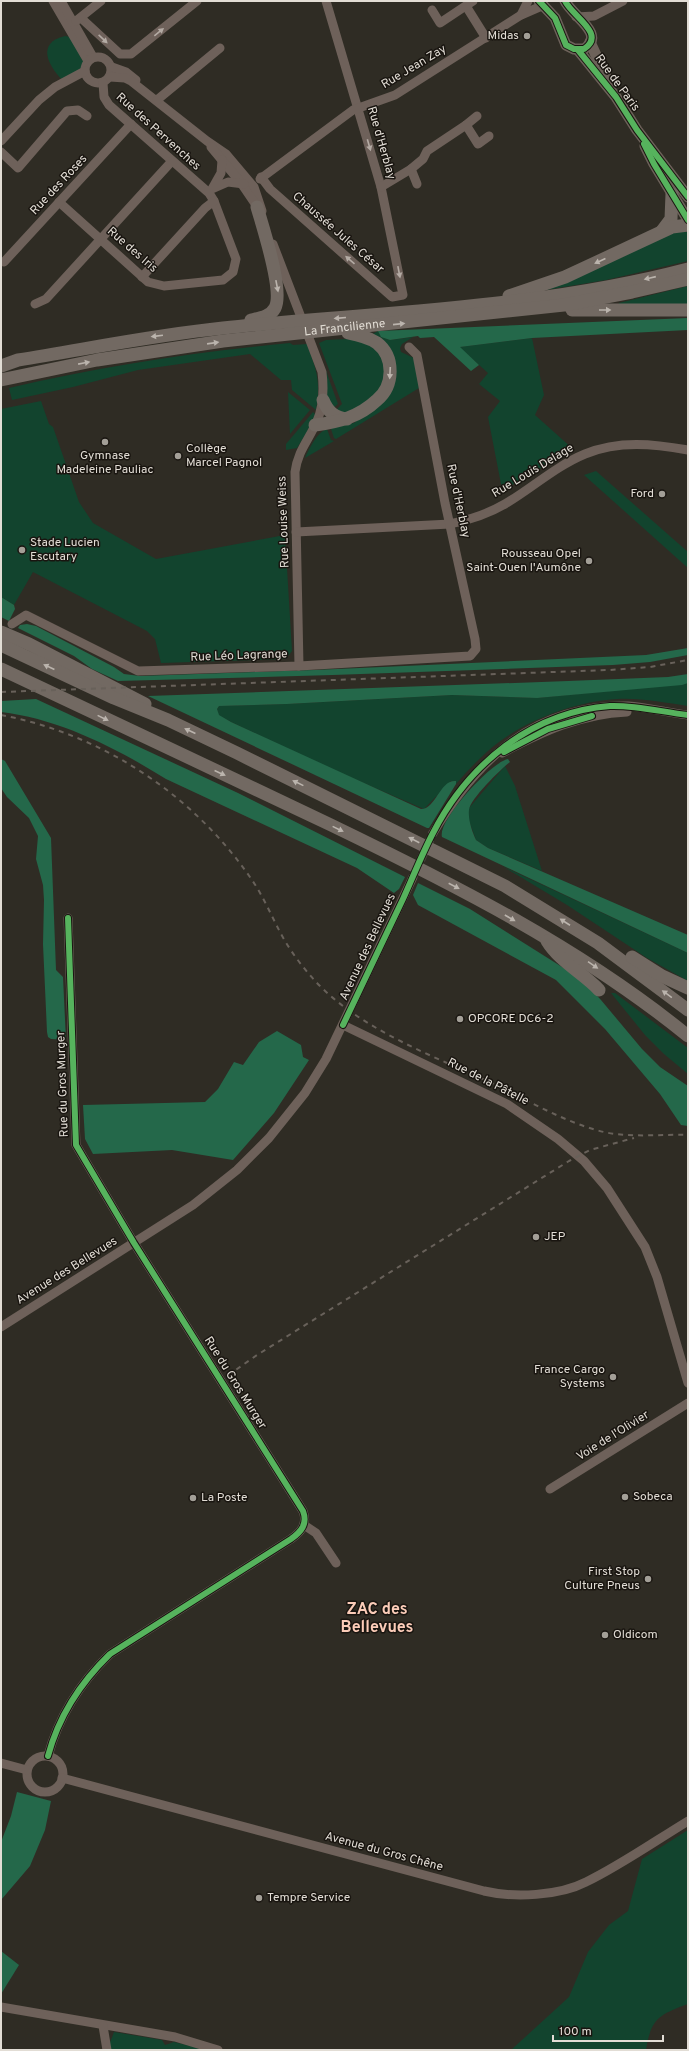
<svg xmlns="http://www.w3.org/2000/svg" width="689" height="2051" viewBox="0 0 689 2051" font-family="Overpass,sans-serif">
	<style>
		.green { fill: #12442e }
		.forest { fill: #24684a }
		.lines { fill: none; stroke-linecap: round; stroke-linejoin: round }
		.minor-tunnel { stroke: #4a473f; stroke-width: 9; stroke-dasharray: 9 4.5; stroke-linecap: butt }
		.minor { stroke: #6e615a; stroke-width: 9 }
		.major { stroke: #6d625a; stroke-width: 11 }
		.highway { stroke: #726962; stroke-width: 13 }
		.rail { stroke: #68615a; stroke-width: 2; stroke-dasharray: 5 5; stroke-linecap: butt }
		.cycleway-casing { stroke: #191510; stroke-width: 8 }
		.cycleway { stroke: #56b35d; stroke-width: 6 }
		.oneway { fill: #b4aba4 }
		.oneway2 { fill: #bbb4ad }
		.poi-dot { fill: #a39f97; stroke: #191510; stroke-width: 1.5 }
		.labels { text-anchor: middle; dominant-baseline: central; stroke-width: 3; stroke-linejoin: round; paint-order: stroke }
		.poi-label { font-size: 12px; fill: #e2ddd5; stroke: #191510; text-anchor: start }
		.street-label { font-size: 12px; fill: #e2ddd5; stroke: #191510 }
		.district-label { font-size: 16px; font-weight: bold; fill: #fbccb8; stroke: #191510 }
	</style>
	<rect width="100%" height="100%" fill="#2f2c24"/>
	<g class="green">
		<path d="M 65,36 L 70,37 L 83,61 L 83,68 L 62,80 C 48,65 36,43 65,36 Z"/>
		<path d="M 673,232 L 688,232 L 688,261 L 606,280 L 546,290 Z"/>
		<path d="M 688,286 L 688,305 L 619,305 L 619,303 Z"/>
		<path d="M 378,331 L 381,337 L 390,340 L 413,337 L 402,344 L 400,348 L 401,352 L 414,358 L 419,388 L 336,439 L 334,438 L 330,426 L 354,423 L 393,385 L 371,335 Z"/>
		<path d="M 532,338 L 544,395 L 535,415 L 573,449 L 504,490 L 501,484 L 488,417 L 500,401 L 479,384 L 488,373 L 459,347 Z"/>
		<path d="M 347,339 C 355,340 366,341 373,347 C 388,357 388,381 377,394 C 370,401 357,407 349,413 L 334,412 L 342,404 L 319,343 L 326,340 Z"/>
		<path d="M 290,343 L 293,345 L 307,344 C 317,371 321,382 316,410 L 292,390 L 291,380 L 281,380 L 250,354 L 138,370 L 73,387 L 12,400 L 9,388 C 102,366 195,352 290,343 Z"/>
		<path d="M 325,368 L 338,404 L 332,409 L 327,400 Z"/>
		<path d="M 288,392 L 310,410 L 290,434 Z"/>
		<path d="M 41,401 L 49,424 L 53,427 L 79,502 L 93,523 L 156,559 L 285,535 L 292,651 L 286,659 L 161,663 L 155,639 L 147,631 L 33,572 L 14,605 L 1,597 L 1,409 Z"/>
		<path d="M 313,412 L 316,415 L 307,432 L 297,448 L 286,450 L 286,444 Z"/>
		<path d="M 327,429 L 331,440 L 334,441 L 305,458 C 309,449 317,432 327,429 Z"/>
		<path d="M 596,471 L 688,552 L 688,568 L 584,475 Z"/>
		<path d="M 688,683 L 688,706 C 665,703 642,698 618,699 C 578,701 531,718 499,742 C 483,754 469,769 456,784 L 456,782 L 451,781 L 424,809 L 322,765 L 231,722 L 218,715 L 217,709 L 219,706 L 287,704 L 452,695 L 537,698 Z"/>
		<path d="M 505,766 L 515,786 L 542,871 L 488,848 L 476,840 L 468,818 L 469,808 Z"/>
		<path d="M 502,866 L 688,953 L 688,981 L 647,958 L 567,905 Z"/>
		<path d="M 611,993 L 615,993 L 688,1048 L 688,1074 L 664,1054 L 645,1035 Z"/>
		<path d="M 688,1830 L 688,2004 C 658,2015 651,2019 646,2050 L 511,2050 L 569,1997 L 588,1952 L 609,1925 L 628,1911 L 642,1859 Z"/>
		<path d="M 114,2032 L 162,2040 L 165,2045 L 174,2042 L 208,2050 L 111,2050 L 109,2045 Z"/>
	</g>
	<g class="forest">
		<path d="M 688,318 L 688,330 L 532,338 L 460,347 L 479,365 L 471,371 L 434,337 L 420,338 L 418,336 L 390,340 L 381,337 L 378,331 Z"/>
		<path d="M 1,597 L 14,605 L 15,609 L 9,621 L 1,617 Z"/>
		<path d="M 27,624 L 36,626 L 114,667 L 124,674 L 140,676 L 315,670 L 646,655 L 688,648 L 688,655 L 650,662 L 613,665 L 333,675 L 118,681 L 92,669 L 74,656 L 18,628 L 20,625 Z"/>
		<path d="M 688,674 L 688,683 L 682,685 L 537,698 L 452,695 L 287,704 L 219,706 L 217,709 L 219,715 L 231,722 L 421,809 C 436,809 440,779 456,781 L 456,784 L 429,828 L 427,828 L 148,696 L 568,681 L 668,677 Z"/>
		<path d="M 36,699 L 238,793 L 405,877 L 399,889 L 394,893 L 357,868 L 166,779 C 116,748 60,719 1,712 L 1,701 Z"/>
		<path d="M 1,759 L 5,761 L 51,838 L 56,970 L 63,977 L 66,1040 L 51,1039 L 48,1037 L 47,1032 L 43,944 L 44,900 L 43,885 L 36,859 L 38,836 L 29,818 L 7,797 L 1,788 Z"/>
		<path d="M 508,759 L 510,762 C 501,769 470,799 469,810 C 468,820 472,831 476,840 L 488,848 L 688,935 L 688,953 L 442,837 C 437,821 491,762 508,759 Z"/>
		<path d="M 418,883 L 470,909 L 570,972 L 585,983 L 601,1000 L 642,1049 L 660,1067 L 688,1086 L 688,1126 L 681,1125 L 660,1094 L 605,1029 L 556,980 L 418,905 L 413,895 Z"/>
		<path d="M 277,1031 L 301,1045 L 303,1057 L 309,1060 L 274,1113 L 233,1160 L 172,1150 L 93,1154 L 85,1139 L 83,1105 L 205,1102 L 218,1089 L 234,1062 L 243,1065 L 259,1042 Z"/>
		<path d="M 17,1792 L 51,1801 L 45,1830 L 30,1866 L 1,1900 L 1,1842 L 11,1816 Z"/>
		<path d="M 1,1951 L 19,1965 L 1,1994 Z"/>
	</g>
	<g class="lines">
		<path class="minor-tunnel" d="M 415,872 L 433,833"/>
		<g class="minor">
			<path d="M 53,1 L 88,61"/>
			<path d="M 61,1 L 93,57"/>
			<path d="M 466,6 L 486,38"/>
			<path d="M 432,10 L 440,23 L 473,1"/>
			<path d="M 521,15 L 528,1"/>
			<path d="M 576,17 L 594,16 L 623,1"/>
			<path d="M 81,18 L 120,54 L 131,54 L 197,1"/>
			<path d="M 76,21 L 101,1"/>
			<circle cx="98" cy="70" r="13"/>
			<path d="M 112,67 L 126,72 L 136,80"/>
			<path d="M 110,77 L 125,78 L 131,81 L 207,141 L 226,154 L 254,187 L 262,211"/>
			<path d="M 157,100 L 220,48"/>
			<path d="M 466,125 L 477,116"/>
			<path d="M 1,141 L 39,100 L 55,87 L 85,71"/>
			<path d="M 211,147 L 241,183 L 258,208"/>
			<path d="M 1,152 L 18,168 L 67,111 L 78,110 L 87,116"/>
			<path d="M 222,160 L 221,173 L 212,189 L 228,182 L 244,184"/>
			<path d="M 411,169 L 417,184"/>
			<path d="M 261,177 L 270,189 L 392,297 L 403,295 L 381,187 L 326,1"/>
			<path d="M 260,179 L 353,110 L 395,95 L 521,15 L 544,5"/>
			<path d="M 381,187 L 411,169 L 423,159 L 427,151 L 466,125 L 478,144 L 489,136"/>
			<path d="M 59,202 L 148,282 L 164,286 L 223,280 L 233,272 L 236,259 L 214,201 L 209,193 L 109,105 L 104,97 L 103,83"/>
			<path d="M 273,244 L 322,372 C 324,389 324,405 317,421 C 309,440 298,450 295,472 L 299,666"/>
			<path d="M 4,262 L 131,124"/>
			<path d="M 142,277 L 205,208 L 214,201"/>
			<path d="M 35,304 L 46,299 L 172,161"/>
			<path d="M 296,532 L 450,524 C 469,520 488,514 505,504 C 532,488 556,466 585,454 C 619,440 654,444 688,450"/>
			<path d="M 12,624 L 26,615 L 138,671 L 299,666 L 470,656 L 476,649 L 475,639 L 445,503 L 417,355 L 409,347"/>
			<path d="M 502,753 C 542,732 580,714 627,712"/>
			<path d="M 433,833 C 478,758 536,704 628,706 C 647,707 668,713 688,715"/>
			<path d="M 343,1025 L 507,1104 L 558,1139 L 584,1161 L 607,1188 L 645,1247 L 657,1277 L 688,1383"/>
			<path d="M 1,1327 L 193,1205 L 237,1170 L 269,1138 L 305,1093 L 326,1059 L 413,877"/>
			<path d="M 550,1489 L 688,1403"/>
			<path d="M 304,1525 L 316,1533 L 336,1563"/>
			<circle cx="45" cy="1774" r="18"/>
			<path d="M 48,1756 C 59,1715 80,1683 110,1654 L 291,1539 C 301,1532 308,1524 303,1511 L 134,1243 L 76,1145 L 68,918"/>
			<path d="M 1,1763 L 27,1770"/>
			<path d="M 62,1778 L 484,1891 C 514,1898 559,1896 586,1882 C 621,1865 655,1841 688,1821"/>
			<path d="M 1,2007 L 175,2037 L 218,2050"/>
			<path d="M 103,2026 L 107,2050"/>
		</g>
		<g class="major">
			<path d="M 539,1 L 555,18 L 566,45 L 574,49 L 584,49 C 607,34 572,16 565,1"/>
			<path d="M 590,42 L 606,77"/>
			<path d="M 578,50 L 616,97 L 637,130 L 688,197"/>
			<path d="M 645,146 L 654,164 L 688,220"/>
		</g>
		<g class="highway">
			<path d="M 662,231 L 671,219 L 672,194"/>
			<path d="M 509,296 L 565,277 L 672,227 L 688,225"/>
			<path d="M 572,310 L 688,310"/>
			<path d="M 251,320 C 260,318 270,317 275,308 C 284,291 263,228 257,207"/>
			<path d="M 1,366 L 18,360 C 87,349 154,335 223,328 C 379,312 536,309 688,269"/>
			<path id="s1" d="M 1,380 L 97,360 L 223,341 L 564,305 L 632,292 L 688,279"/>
			<path d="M 323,400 C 328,412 334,417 347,419"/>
			<path d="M 315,425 C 339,422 359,417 377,400 C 394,386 395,357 377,343 C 368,337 358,335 348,333"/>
			<path d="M 1,632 L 29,644 L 145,704"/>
			<path d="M 1,645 L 114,698 L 168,720 L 237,753 L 505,886 L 598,943 L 688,1010"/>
			<path d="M 1,669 C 111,721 221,772 331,825 C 455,885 580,948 688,1036"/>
			<path d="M 547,941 C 559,961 583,973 599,990"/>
			<path d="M 632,957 L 662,976 L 688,988"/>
		</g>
		<g class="rail">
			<path d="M 1,692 L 609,670 L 650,667 L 688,660"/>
			<path d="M 1,715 C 102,734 194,795 252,880 C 263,896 271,915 280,932 C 290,951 303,968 317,983 C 363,1031 436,1057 496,1085 C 531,1102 566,1123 604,1132 C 630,1138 661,1134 688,1135"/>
			<path d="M 220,1381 L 257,1355 L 569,1161 L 590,1150 L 634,1138"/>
		</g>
		<defs>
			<g id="cycleway">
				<path d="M 539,1 L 555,18 L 566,45 L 574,49 L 584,49 C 607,34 572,16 565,1"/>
				<path d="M 578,50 L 616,97 L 637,130 L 688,197"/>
				<path d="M 644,144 L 654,164 L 688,220"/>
				<path d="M 504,752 L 548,729 L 592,716"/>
				<path d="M 343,1025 C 363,983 383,941 403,899 C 413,877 422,854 433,833 C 468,765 531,712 610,706 C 636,705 662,712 688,715"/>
				<path d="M 48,1756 C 59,1715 80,1683 110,1654 L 291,1539 C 301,1532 308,1524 303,1511 L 134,1243 L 76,1145 L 68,918"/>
			</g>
		</defs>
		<use href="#cycleway" class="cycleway-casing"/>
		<use href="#cycleway" class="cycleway"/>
	</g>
	<defs><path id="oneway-solid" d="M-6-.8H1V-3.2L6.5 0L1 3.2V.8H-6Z"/></defs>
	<g class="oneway">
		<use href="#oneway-solid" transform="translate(159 32) rotate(-39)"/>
		<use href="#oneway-solid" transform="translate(103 39) rotate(43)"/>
		<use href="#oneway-solid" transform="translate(369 145) rotate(74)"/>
		<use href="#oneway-solid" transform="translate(350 260) rotate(-139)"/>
		<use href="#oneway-solid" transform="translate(399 272) rotate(79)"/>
	</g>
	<g class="oneway2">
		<use href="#oneway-solid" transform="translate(600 261) rotate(155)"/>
		<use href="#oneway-solid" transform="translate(650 278) rotate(167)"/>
		<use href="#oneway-solid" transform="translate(277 286) rotate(79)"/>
		<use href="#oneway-solid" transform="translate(605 310)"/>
		<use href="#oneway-solid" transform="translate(340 318) rotate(175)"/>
		<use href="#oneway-solid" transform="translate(399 324) rotate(-6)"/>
		<use href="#oneway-solid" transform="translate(157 336) rotate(173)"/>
		<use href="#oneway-solid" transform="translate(213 343) rotate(-8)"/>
		<use href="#oneway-solid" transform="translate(84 363) rotate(-11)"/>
		<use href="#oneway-solid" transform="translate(390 373) rotate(93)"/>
		<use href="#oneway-solid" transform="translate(49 667) rotate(-155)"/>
		<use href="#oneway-solid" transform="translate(103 718) rotate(26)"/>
		<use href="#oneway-solid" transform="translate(190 731) rotate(-155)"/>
		<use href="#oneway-solid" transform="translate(220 773) rotate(25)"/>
		<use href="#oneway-solid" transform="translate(298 783) rotate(-154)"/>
		<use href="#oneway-solid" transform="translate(338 829) rotate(26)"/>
		<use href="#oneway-solid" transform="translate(414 840) rotate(-153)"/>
		<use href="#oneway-solid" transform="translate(454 886) rotate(27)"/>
		<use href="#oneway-solid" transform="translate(510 918) rotate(30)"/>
		<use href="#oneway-solid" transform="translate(565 922) rotate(-147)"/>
		<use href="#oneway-solid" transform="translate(593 965) rotate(34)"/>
		<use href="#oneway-solid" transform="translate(667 994) rotate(-144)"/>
	</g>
	<g class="poi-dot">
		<circle cx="527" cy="36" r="4"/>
		<circle cx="105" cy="442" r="4"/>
		<circle cx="178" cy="456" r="4"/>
		<circle cx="662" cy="494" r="4"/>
		<circle cx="22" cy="550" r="4"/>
		<circle cx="589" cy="561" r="4"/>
		<circle cx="460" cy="1019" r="4"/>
		<circle cx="536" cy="1237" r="4"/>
		<circle cx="613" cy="1377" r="4"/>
		<circle cx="625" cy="1497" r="4"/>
		<circle cx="193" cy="1498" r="4"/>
		<circle cx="648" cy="1579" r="4"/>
		<circle cx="605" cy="1635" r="4"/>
		<circle cx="259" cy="1898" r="4"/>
	</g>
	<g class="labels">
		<g class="poi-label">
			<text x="519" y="36" text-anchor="end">Midas</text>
			<text x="186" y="449">Collège<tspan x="186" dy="14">Marcel Pagnol</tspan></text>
			<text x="105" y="456" text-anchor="middle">Gymnase<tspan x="105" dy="14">Madeleine Pauliac</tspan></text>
			<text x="654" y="494" text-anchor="end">Ford</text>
			<text x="30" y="543">Stade Lucien<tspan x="30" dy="14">Escutary</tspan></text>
			<text x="581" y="554" text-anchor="end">Rousseau Opel<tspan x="581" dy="14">Saint-Ouen l'Aumône</tspan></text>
			<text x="468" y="1019">OPCORE DC6-2</text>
			<text x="544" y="1237">JEP</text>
			<text x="605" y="1370" text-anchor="end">France Cargo<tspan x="605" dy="14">Systems</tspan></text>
			<text x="633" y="1497">Sobeca</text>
			<text x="201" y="1498">La Poste</text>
			<text x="640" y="1572" text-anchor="end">First Stop<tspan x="640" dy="14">Culture Pneus</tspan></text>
			<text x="613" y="1635">Oldicom</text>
			<text x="267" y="1898">Tempre Service</text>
		</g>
		<g class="street-label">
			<text transform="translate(414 67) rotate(-31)">Rue Jean Zay</text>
			<text transform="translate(617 83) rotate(54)">Rue de Paris</text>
			<text transform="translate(158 132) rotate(42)">Rue des Pervenches</text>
			<text transform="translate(381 143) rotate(74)">Rue d'Herblay</text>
			<text transform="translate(59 185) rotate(-47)">Rue des Roses</text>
			<text transform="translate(338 233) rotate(41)">Chaussée Jules César</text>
			<text transform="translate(132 250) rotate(41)">Rue des Iris</text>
			<text stroke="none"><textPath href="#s1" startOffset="348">La Francilienne</textPath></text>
			<text transform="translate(533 471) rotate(-31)">Rue Louis Delage</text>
			<text transform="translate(458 501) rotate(78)">Rue d'Herblay</text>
			<text transform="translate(284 522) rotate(-92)">Rue Louise Weiss</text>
			<text transform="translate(239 656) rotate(-2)">Rue Léo Lagrange</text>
			<text transform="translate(368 947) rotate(-65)">Avenue des Bellevues</text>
			<text transform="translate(488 1082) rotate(27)">Rue de la Pâtelle</text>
			<text transform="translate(63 1084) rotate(-92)">Rue du Gros Murger</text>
			<text transform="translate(67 1271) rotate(-32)">Avenue des Bellevues</text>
			<text transform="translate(235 1383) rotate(58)">Rue du Gros Murger</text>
			<text transform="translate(613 1436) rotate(-32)">Voie de l'Olivier</text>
			<text transform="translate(384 1852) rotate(15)">Avenue du Gros Chêne</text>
		</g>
		<g class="district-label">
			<text x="377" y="1610">ZAC des<tspan x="377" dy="18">Bellevues</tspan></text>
		</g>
	</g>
	<rect width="689" height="2051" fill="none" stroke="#e2ddd5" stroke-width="4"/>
	<path d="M553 2035v6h110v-6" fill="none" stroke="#e2ddd5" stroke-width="2"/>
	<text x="559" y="2035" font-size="12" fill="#e2ddd5" stroke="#191510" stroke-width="3" paint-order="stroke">100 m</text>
</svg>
